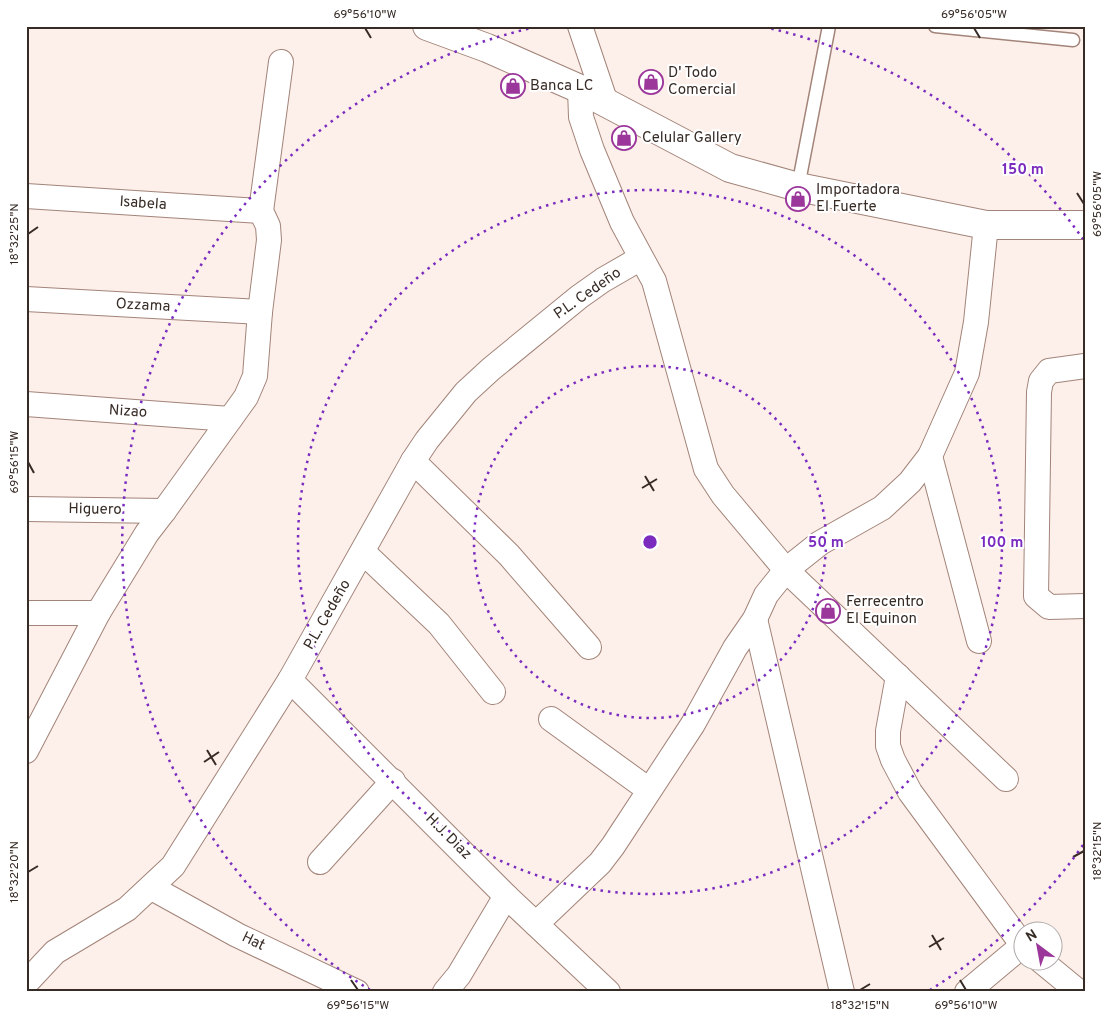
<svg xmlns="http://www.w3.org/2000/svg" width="1111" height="1018" viewBox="0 0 1111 1018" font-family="Overpass,sans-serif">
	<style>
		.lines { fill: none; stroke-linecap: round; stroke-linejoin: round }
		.service-casing { stroke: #a28479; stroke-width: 15 }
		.minor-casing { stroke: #a28479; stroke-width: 26 }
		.tertiary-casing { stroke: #a28479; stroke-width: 30 }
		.service { stroke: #fff; stroke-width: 12 }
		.minor { stroke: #fff; stroke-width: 24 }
		.tertiary { stroke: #fff; stroke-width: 28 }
		.ticks { fill: none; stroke: #372b26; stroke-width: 2 }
		.ring { fill: none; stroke: #7b2cbf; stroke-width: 2.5; stroke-dasharray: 2.5 5 }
		.labels { text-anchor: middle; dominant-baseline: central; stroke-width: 4; stroke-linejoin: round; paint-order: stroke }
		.poi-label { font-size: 15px; fill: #372b26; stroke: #fff; text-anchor: start }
		.street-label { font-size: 15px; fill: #372b26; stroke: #fff }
		.centre { fill: #7b2cbf; stroke: #fff; stroke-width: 2.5 }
		.ring-label { font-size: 15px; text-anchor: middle; font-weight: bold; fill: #7b2cbf; stroke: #fff; stroke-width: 4; stroke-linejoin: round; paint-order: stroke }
		.neatline { fill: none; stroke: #372b26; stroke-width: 2 }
		.ticks-label { font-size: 12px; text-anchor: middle; fill: #372b26 }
	</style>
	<rect width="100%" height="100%" fill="#fdefea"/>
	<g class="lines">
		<defs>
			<g id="service">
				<path d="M 935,26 L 1073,40"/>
				<path d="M 798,187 L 829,26"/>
			</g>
			<g id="minor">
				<path d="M 580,26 L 606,103"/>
				<path d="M 580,89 L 581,117 L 592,150 L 622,222 L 654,281 L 706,469 L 723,495 L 786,570 L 1006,779"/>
				<path d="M 26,196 L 261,211"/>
				<path d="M 26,299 L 260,312"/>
				<path d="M 1085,366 L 1049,371 L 1041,381 L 1039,392 L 1036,596 L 1049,607 L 1085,606"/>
				<path d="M 26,404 L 230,419"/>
				<path d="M 930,456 L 979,641"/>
				<path d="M 413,461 L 509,555 L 589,647"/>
				<path d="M 26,509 L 164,511"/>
				<path d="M 363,552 L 439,624 L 493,692"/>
				<path d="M 26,613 L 98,613"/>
				<path d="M 755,619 L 842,992"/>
				<path d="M 898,676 L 888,731 L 888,746 L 893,760 L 910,792 L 1024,947"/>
				<path d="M 290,680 L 506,896 L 608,992"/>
				<path d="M 551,719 L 649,790"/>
				<path d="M 26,751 L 98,613 L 147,533 L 164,511 L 246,397 L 255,376 L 260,312 L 269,240 L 268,226 L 261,211 L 281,62"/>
				<path d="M 320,862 L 393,781"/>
				<path d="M 152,888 L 237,935 L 357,992"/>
				<path d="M 536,924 L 600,863 L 613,846 L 693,724 L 735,648 L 755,619 L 766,595 L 786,570 L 820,543 L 882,508 L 910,482 L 930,456 L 967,373 L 976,322 L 986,225"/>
				<path d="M 1040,960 L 1079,992"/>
				<path d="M 26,983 L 55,952 L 127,909 L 173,866 L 290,680 L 413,461 L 427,440 L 466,392 L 491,369 L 579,297 L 603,280 L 641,258"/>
				<path d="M 445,992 L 459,975 L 506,896"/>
				<path d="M 967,992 L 1022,946"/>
			</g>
			<path id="tertiary" d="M 427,26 L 487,48 L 580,89 L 730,168 L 798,187 L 986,225 L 1085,225"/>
		</defs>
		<use href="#service" class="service-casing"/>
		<use href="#minor" class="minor-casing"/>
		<use href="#tertiary" class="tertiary-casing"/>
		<use href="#service" class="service"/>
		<use href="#minor" class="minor"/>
		<use href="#tertiary" class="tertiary"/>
	</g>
	<path class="ticks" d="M 365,28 L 371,38M 974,28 L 980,38M 1077,193 L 1084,204M 28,234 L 38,227M 28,462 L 34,473M 645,476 L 654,491M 642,488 L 657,479M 207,750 L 216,765M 204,762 L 219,752M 1073,857 L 1084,851M 28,872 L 38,866M 932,935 L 941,950M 929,947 L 944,938M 351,980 L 358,990M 960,980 L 966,990M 860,990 L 870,984"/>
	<g class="ring">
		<circle cx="650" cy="542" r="176"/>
		<circle cx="650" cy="542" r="352"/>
		<path d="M1083 845A528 528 0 0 1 930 990M370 990A528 528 0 0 1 536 27M764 27A528 528 0 0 1 1083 239"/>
	</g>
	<defs>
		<symbol id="shop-ring" viewBox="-11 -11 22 22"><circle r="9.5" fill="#fff" stroke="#9b369b" stroke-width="1.5"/><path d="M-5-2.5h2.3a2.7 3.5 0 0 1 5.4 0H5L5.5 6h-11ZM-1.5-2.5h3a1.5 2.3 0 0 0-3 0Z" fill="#9b369b"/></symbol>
	</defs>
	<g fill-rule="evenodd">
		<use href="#shop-ring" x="637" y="68" width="28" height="28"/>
		<use href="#shop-ring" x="499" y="72" width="28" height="28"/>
		<use href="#shop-ring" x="610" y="124" width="28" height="28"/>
		<use href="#shop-ring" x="784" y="185" width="28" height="28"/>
		<use href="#shop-ring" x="814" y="597" width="28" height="28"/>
	</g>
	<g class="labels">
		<g class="poi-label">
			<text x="668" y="73">D' Todo<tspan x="668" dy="17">Comercial</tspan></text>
			<text x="530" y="86">Banca LC</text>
			<text x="642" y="138">Celular Gallery</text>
			<text x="816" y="190">Importadora<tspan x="816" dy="17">El Fuerte</tspan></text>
			<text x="846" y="602">Ferrecentro<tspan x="846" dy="17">El Equinon</tspan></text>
		</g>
		<g class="street-label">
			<text transform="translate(143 204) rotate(4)">Isabela</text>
			<text transform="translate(588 294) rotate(-35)">P.L. Cedeño</text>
			<text transform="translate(143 306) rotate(3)">Ozzama</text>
			<text transform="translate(128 412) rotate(4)">Nizao</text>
			<text transform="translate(95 510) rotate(1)">Higuero</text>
			<text transform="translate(328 615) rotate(-60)">P.L. Cedeño</text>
			<text transform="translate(448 837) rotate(45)">H.J. Diaz</text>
			<text transform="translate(253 942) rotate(26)">Hat</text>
		</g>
	</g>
	<circle cx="650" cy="542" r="8" class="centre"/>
	<g class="ring-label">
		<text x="1023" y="174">150 m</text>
		<text x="826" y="547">50 m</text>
		<text x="1002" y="547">100 m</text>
	</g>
	<rect width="1111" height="1018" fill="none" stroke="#ffffff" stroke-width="55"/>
	<g transform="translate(1038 946) rotate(328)"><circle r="24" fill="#ffffff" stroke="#afaaa8"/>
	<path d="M0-4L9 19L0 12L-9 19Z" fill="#9b369b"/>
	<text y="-8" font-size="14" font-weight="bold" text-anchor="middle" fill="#372b26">N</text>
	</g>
	<rect x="28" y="28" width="1056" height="962" class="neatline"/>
	<g class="ticks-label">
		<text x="365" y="18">69°56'10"W</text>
		<text x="974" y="18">69°56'05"W</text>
		<text transform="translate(1097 204) rotate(-90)" y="4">69°56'05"W</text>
		<text transform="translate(14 234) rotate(-90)" y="4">18°32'25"N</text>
		<text transform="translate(14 462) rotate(-90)" y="4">69°56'15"W</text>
		<text transform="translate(1097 851) rotate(-90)" y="4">18°32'15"N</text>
		<text transform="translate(14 872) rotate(-90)" y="4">18°32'20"N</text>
		<text x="358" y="1009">69°56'15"W</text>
		<text x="860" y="1009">18°32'15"N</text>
		<text x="966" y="1009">69°56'10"W</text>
	</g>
</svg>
